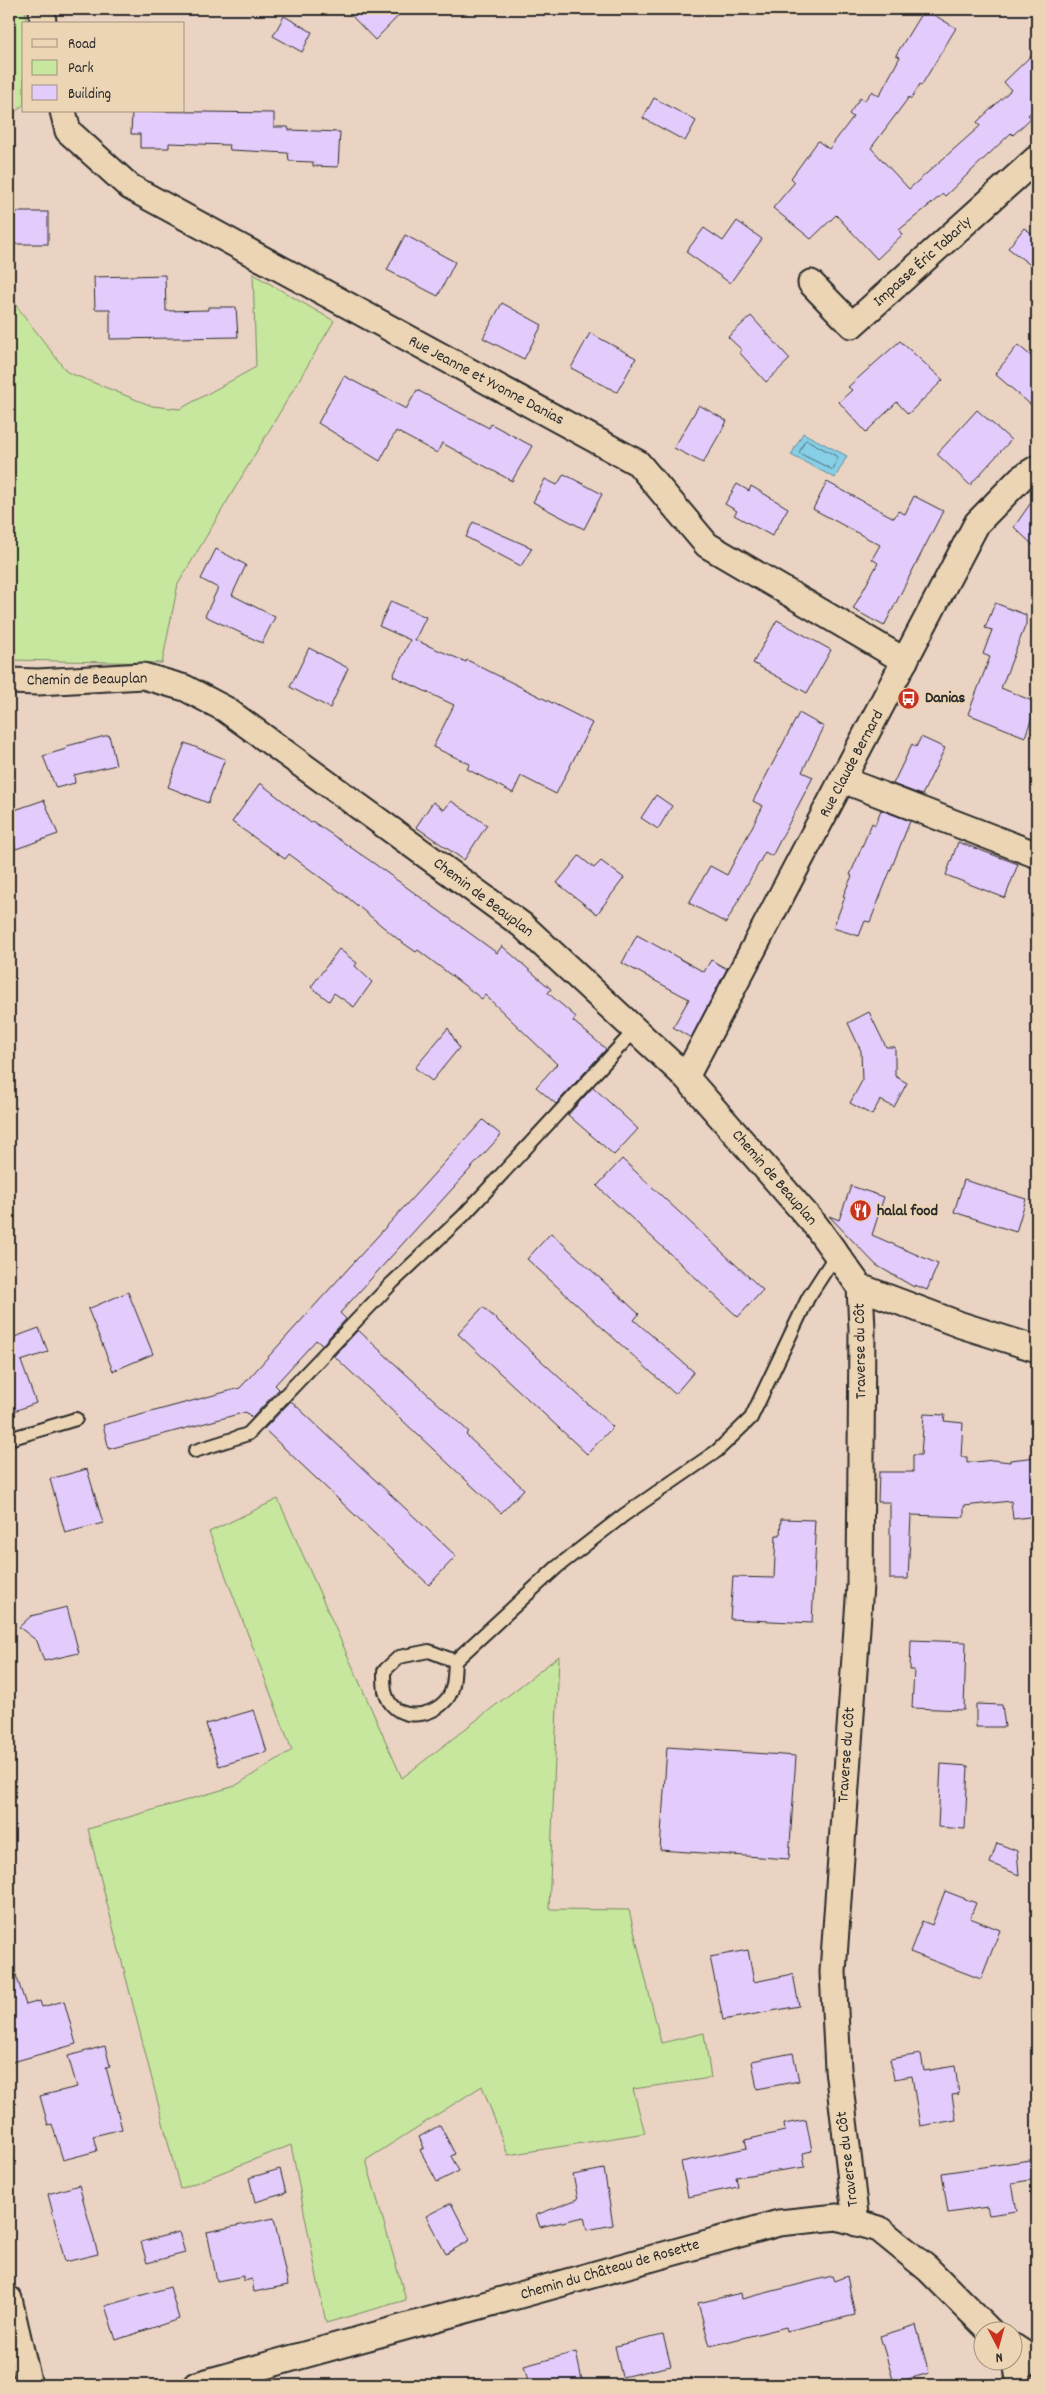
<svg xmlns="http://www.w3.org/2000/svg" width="1046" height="2394" viewBox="0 0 1046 2394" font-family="Dekko,sans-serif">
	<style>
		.green { fill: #c7e69e; stroke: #798864 }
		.water { fill: #86cfe6; stroke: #628d9b }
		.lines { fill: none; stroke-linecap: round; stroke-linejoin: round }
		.shore { stroke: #4f6d76; stroke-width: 1 }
		.building { fill: #e3ccfc; stroke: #2b2b2b }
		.lane-casing { stroke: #2b2b2b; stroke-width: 16 }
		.street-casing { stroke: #2b2b2b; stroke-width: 29 }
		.lane { stroke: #ecd5b5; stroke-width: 12 }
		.street { stroke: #ecd5b5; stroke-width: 25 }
		.labels { text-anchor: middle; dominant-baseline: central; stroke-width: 4; stroke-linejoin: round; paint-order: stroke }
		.street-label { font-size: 16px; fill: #2b2b2b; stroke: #ecd5b5 }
		.poi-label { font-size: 16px; font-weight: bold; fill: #2b2b2b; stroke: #ecd5b5; text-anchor: start }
	</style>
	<rect width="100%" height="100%" fill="#ead3c3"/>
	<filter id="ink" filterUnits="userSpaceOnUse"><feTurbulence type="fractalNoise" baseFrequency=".02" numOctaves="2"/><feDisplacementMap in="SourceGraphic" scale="10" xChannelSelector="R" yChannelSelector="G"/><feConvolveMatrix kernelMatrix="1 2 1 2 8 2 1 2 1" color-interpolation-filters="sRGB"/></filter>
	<g filter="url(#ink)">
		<g class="green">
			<path d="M 9,9 L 25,9 L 27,24 L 24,24 L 24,104 L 9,118 Z"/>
			<path d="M 253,274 L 334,321 L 178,584 L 162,663 L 9,660 L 9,296 L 67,372 L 152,406 L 180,409 L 256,367 Z"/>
			<path d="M 278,1499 L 402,1778 L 559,1656 L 549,1909 L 629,1910 L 661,2043 L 704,2033 L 711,2078 L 633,2089 L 645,2133 L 508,2155 L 482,2086 L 366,2160 L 406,2300 L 326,2323 L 291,2145 L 180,2189 L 88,1829 L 235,1786 L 292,1750 L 209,1532 Z"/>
		</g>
		<path class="water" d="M 803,433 L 847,456 L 835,478 L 791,455 Z"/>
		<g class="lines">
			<path class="shore" d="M 807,440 L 838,457 L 833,470 L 799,453 L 804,442 Z"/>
		</g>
		<g class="building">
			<path d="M 345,9 L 405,9 L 375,40 Z"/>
			<path d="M 924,9 L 956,28 L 921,86 L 920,84 L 911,99 L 909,97 L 871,148 L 909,189 L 980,126 L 977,122 L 1011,90 L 1004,82 L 1037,50 L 1037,107 L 1028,115 L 1031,118 L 1013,135 L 1011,133 L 945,196 L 943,194 L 899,230 L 902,235 L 877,259 L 836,215 L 811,239 L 773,208 L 795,182 L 791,178 L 818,141 L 829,149 L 853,117 L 849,114 L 860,98 L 864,101 L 872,91 L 879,96 L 900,57 L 896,55 Z"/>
			<path d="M 284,16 L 312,32 L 302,52 L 273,36 Z"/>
			<path d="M 654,98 L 696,121 L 685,141 L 643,118 Z"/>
			<path d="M 132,111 L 274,113 L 274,127 L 288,127 L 289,130 L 340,132 L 338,167 L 313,166 L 313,162 L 289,161 L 288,153 L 230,150 L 229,145 L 169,143 L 169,148 L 140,148 L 140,134 L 131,134 Z"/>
			<rect x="9" y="212" width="39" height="32"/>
			<path d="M 737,221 L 762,239 L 730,283 L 686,252 L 704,228 L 723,241 Z"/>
			<path d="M 1024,228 L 1037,237 L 1037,270 L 1008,248 Z"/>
			<path d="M 405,235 L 455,262 L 438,296 L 387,270 Z"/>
			<path d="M 165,275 L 166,311 L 208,310 L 208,307 L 236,307 L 238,337 L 110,339 L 110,309 L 95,309 L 94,277 Z"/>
			<path d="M 502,303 L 542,325 L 524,359 L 483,338 Z"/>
			<path d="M 751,316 L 790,359 L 766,382 L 740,353 L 742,350 L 728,337 Z"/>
			<path d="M 590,333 L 636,358 L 617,392 L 571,368 Z"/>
			<path d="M 900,341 L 943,380 L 908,414 L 897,402 L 866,432 L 839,402 L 852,390 L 848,387 Z"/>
			<path d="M 1018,345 L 1037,361 L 1037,410 L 995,374 Z"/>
			<path d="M 344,376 L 406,409 L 417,390 L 489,428 L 491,424 L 532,446 L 512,481 L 442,443 L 437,453 L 396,431 L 380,461 L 318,423 Z"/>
			<path d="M 699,405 L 727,421 L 703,463 L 674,448 Z"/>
			<path d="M 977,410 L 1011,440 L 970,485 L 937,454 Z"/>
			<path d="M 564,474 L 602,494 L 584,529 L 533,502 L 545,479 L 557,485 Z"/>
			<path d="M 827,482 L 894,518 L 898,511 L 905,514 L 914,496 L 943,511 L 884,626 L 853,609 L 878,563 L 872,559 L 880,545 L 813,509 Z"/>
			<path d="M 737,484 L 749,491 L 751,486 L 788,508 L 772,536 L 734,515 L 737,511 L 725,504 Z"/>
			<path d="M 1037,494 L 1037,549 L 1014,527 Z"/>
			<path d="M 473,522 L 532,548 L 521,566 L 466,537 Z"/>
			<path d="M 216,549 L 246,565 L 232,595 L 275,617 L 262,643 L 205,616 L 218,588 L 201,579 Z"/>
			<path d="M 391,601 L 426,617 L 415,640 L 466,662 L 467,660 L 592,723 L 556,794 L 521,776 L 513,793 L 467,769 L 470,764 L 433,747 L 454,705 L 393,676 L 410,640 L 379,626 Z"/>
			<path d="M 995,603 L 1026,615 L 1026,624 L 1001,688 L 1037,703 L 1025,737 L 968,714 L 990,657 L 983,654 L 992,630 L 985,628 Z"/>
			<path d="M 777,620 L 831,650 L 807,693 L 753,663 Z"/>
			<path d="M 309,648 L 348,668 L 330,708 L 290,687 Z"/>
			<path d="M 799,713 L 824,727 L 802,772 L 813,777 L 772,856 L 765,852 L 726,923 L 689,903 L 710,866 L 727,875 L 763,806 L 753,801 Z"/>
			<path d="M 109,735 L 116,765 L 74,775 L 75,783 L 56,788 L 43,756 L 66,749 L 67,746 Z"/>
			<path d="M 921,737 L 945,748 L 922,795 L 893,784 L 912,744 L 916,747 Z"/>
			<path d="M 185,743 L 225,759 L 208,803 L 168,787 Z"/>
			<path d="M 260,783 L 311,823 L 312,821 L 372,862 L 497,953 L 502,946 L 551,989 L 548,993 L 576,1017 L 573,1021 L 606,1049 L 556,1104 L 536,1087 L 557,1064 L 485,995 L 482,999 L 418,950 L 416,952 L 399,940 L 347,897 L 289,854 L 285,859 L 232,822 Z"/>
			<path d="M 656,795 L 672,806 L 658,829 L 641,818 Z"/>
			<path d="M 44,800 L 58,834 L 16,849 L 9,830 L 9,812 Z"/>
			<path d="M 451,801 L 487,825 L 464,860 L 416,827 L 433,802 L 444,810 Z"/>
			<path d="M 881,810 L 910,821 L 870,922 L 865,921 L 859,936 L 833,928 L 845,897 L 843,896 L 852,876 L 850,875 L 872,823 L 875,825 Z"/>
			<path d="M 958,842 L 1018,864 L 1005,898 L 946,875 Z"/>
			<path d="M 579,856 L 594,868 L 601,861 L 624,878 L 597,914 L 557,883 Z"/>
			<path d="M 637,935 L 704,972 L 711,960 L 727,969 L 691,1038 L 673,1027 L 689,999 L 622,963 Z"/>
			<path d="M 339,949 L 357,963 L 355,966 L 372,982 L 354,1007 L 334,993 L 329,1001 L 311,987 Z"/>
			<path d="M 869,1012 L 886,1047 L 895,1047 L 895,1076 L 907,1083 L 894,1107 L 880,1100 L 872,1115 L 850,1103 L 862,1081 L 861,1051 L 848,1023 Z"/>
			<path d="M 448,1028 L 459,1048 L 432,1081 L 415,1068 Z"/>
			<path d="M 593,1087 L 638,1129 L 614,1155 L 568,1115 Z"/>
			<path d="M 483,1120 L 501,1135 L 340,1313 L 346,1319 L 322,1345 L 316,1340 L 275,1385 L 279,1389 L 252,1418 L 246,1412 L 109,1449 L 103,1425 L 240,1388 Z"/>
			<path d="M 622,1159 L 763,1290 L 738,1317 L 597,1186 Z"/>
			<path d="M 964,1180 L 1026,1199 L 1016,1232 L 954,1212 Z"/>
			<path d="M 851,1186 L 884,1197 L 872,1235 L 938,1264 L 927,1290 L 915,1285 L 914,1287 L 876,1265 L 829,1216 L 839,1220 Z"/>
			<path d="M 551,1233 L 639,1314 L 634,1320 L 694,1372 L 675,1394 L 527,1259 Z"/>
			<path d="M 128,1292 L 153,1354 L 113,1371 L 88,1309 Z"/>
			<path d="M 483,1307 L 613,1427 L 587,1454 L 458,1334 Z"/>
			<path d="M 39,1328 L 48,1352 L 21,1361 L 36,1403 L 9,1413 L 9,1335 L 11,1335 L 12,1338 Z"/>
			<path d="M 358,1330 L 469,1432 L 466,1435 L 524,1489 L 501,1513 L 334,1356 Z"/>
			<path d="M 291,1401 L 456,1556 L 429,1585 L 264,1429 Z"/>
			<path d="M 924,1414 L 945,1415 L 944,1421 L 963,1423 L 961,1457 L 967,1457 L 967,1463 L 993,1460 L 1010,1462 L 1010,1460 L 1037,1457 L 1037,1516 L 1013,1519 L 1011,1501 L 964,1506 L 964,1517 L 911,1515 L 908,1579 L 890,1579 L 890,1502 L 878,1502 L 879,1472 L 913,1472 L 913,1455 L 921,1455 Z"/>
			<path d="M 87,1469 L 103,1523 L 65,1533 L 50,1479 Z"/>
			<path d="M 781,1519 L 815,1520 L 814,1536 L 816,1536 L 812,1623 L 730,1619 L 733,1577 L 774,1578 L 776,1535 L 780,1535 Z"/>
			<path d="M 67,1607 L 79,1653 L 44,1661 L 37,1641 L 19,1627 L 31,1616 Z"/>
			<path d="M 911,1640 L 966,1642 L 964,1710 L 912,1708 L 914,1670 L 910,1670 Z"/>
			<path d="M 976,1704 L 1002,1705 L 1005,1727 L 976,1727 Z"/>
			<path d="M 254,1710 L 267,1752 L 219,1766 L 206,1724 Z"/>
			<path d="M 667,1747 L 796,1756 L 789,1859 L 660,1850 Z"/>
			<path d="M 941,1764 L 968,1766 L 965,1829 L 938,1827 Z"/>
			<path d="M 997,1843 L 1017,1851 L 1019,1875 L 990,1863 Z"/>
			<path d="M 945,1891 L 976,1903 L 970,1918 L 1000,1930 L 981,1979 L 910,1952 L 922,1921 L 932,1925 Z"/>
			<path d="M 748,1950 L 754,1982 L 793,1974 L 799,2006 L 723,2020 L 710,1957 Z"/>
			<path d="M 9,1966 L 13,1966 L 26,2005 L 40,2001 L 42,2007 L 64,2001 L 76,2044 L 9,2063 Z"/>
			<path d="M 105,2046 L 110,2066 L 106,2067 L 122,2129 L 93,2136 L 97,2151 L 63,2160 L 52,2124 L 48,2125 L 40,2096 L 77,2087 L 68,2056 Z"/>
			<path d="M 793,2053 L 799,2081 L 757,2089 L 752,2061 Z"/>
			<path d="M 921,2054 L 924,2071 L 955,2066 L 959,2094 L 952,2095 L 956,2120 L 920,2126 L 912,2076 L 894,2079 L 890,2059 Z"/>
			<path d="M 806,2120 L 812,2151 L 803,2153 L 805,2167 L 736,2177 L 738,2187 L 688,2197 L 681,2162 L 747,2148 L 745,2140 L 785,2131 L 784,2124 Z"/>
			<path d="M 440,2125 L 455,2154 L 451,2156 L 459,2171 L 437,2182 L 420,2150 L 424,2148 L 419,2137 Z"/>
			<path d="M 1037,2159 L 1037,2179 L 1012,2183 L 1017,2211 L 989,2215 L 987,2207 L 948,2213 L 942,2173 Z"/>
			<path d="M 280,2169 L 286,2193 L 255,2202 L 249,2178 Z"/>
			<path d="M 604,2169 L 613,2225 L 587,2230 L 584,2217 L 540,2227 L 536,2215 L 578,2199 L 573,2175 Z"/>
			<path d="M 79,2185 L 98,2254 L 65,2262 L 48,2194 Z"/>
			<path d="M 451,2203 L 470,2240 L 446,2254 L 426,2216 Z"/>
			<path d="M 274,2218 L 288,2285 L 254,2292 L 252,2279 L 244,2281 L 244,2276 L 217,2281 L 207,2232 Z"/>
			<path d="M 179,2232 L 185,2253 L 147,2263 L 141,2242 Z"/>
			<path d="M 832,2276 L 834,2281 L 847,2276 L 855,2315 L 787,2331 L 786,2327 L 710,2346 L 698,2303 L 741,2293 L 742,2299 Z"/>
			<path d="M 170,2287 L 179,2319 L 116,2340 L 105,2306 Z"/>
			<path d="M 916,2325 L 929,2373 L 894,2383 L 880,2336 Z"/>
			<path d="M 663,2335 L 671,2366 L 622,2377 L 615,2346 Z"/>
			<path d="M 576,2352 L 583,2385 L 529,2385 L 524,2366 Z"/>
		</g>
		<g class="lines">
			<defs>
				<g id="lane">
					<path d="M 9,1439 L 76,1419"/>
					<path d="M 195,1451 L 248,1434 L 392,1283 L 463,1216 L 635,1030"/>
					<path d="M 455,1661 C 454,1673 455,1689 447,1699 C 430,1720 392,1722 385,1691 C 384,1685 384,1677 384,1671 L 399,1657 L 429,1651 L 455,1661 L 557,1567 L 624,1515 L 717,1451 L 751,1418 L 808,1298 L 837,1253"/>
				</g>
				<g id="street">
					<path d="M 42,9 L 43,24"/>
					<path d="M 63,111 L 68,131 L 130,187 L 638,463 L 707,545 L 905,661"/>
					<path d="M 811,283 L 852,325 L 1037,158"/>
					<path d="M 9,681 L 38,682 L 143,676 L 185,688 L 225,709 L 522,925 L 686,1077 L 816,1226 L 860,1287"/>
					<path d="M 843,780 L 1037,855"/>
					<path d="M 686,1077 L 977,523 L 1021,478 L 1037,468"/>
					<path d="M 860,1287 L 961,1325 L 1037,1349"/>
					<path d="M 856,2223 L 838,2069 L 833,1972 L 860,1585 L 862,1329 L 860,1287"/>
					<path d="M 9,2299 L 29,2385"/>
					<path d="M 1014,2347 L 1037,2362"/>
					<path d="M 1014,2350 L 1020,2385"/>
					<path d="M 196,2385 L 779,2223 L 837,2217 L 879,2229 L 928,2269 L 991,2332"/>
				</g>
			</defs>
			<use href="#lane" class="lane-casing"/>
			<use href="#street" class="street-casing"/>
			<use href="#lane" class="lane"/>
			<use href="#street" class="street"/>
		</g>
	</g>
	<defs>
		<symbol id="bus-disc" viewBox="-11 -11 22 22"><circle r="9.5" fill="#c8321e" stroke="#ecd5b5"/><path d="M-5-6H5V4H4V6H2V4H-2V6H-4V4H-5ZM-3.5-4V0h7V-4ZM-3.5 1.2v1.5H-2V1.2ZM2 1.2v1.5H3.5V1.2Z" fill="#fff"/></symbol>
		<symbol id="restaurant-disc" viewBox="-11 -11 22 22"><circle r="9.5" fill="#c8321e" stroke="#ecd5b5"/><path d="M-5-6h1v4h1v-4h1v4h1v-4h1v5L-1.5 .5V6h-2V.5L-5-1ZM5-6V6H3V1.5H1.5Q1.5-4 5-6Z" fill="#fff"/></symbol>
	</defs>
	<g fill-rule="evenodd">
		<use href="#bus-disc" x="896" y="686" width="25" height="25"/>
		<use href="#restaurant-disc" x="848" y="1198" width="25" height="25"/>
	</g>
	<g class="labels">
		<g class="street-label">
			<text transform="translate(923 262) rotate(-42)">Impasse Éric Tabarly</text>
			<text transform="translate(486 381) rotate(28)">Rue Jeanne et Yvonne Danias</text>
			<text transform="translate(87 680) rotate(-1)">Chemin de Beauplan</text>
			<text transform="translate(852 764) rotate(-62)">Rue Claude Bernard</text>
			<text transform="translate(483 898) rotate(37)">Chemin de Beauplan</text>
			<text transform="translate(774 1178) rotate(49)">Chemin de Beauplan</text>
			<text transform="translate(861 1351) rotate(-91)">Traverse du Côt</text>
			<text transform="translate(847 1755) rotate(-86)">Traverse du Côt</text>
			<text transform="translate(848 2159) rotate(-97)">Traverse du Côt</text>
			<text transform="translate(610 2270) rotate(-16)">Chemin du Château de Rosette</text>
		</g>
		<g class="poi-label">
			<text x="925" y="698">Danias</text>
			<text x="877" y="1211">halal food</text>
		</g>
	</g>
	<rect width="1046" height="2394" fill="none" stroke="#ecd5b5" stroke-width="30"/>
	<rect x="15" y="15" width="1016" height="2364" fill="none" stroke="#2b2b2b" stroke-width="2" filter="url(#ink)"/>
	<rect x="22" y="22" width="162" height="90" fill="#ecd5b5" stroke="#9f917e"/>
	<rect x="32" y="39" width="25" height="8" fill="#ecd5b5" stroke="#9f917e"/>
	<text x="68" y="48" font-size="15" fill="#2b2b2b">Road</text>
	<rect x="32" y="60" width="25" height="15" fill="#c7e69e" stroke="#9f917e"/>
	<text x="68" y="72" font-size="15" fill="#2b2b2b">Park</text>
	<rect x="32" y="85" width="25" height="15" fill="#e3ccfc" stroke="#9f917e"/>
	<text x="68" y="98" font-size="15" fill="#2b2b2b">Building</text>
	<g transform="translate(998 2346) rotate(174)"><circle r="24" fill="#ecd5b5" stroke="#9f917e"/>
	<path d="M0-4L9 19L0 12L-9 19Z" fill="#c8321e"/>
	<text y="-8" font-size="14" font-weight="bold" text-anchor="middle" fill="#2b2b2b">N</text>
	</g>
</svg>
